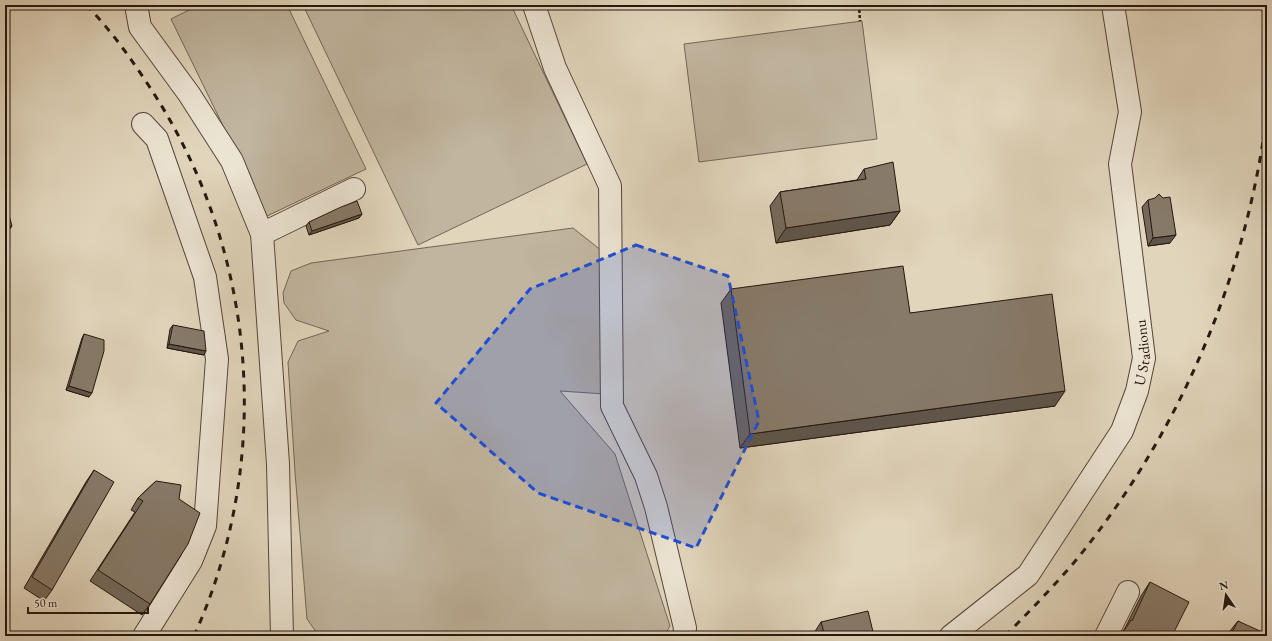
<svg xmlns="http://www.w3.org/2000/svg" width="1272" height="641" viewBox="0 0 1272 641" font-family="'EB Garamond',serif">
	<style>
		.green { fill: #c1b59f; stroke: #736657 }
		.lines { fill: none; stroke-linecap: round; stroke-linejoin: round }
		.minor-casing { stroke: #54463a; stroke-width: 24 }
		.path { stroke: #25170f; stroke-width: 2.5; stroke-dasharray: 3 2; stroke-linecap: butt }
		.minor { stroke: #ece4d3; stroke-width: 22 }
		.rail { stroke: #25170f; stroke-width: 3; stroke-dasharray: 7 7; stroke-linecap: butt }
		.wall { fill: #74695a; stroke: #25170f }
		.shaded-wall { fill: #5e554a; stroke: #25170f }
		.building { fill: #877a69; stroke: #25170f }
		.marked { fill: #1d4ed8; fill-opacity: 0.2; stroke: #1d4ed8; stroke-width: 3; stroke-dasharray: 8 5; stroke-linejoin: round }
		.labels { text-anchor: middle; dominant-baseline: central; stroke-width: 4; stroke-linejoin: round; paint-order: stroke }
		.street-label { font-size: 15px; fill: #25170f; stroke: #ece4d3 }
	</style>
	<rect width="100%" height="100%" fill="#e1d5bc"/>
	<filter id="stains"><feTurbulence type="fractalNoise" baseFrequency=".005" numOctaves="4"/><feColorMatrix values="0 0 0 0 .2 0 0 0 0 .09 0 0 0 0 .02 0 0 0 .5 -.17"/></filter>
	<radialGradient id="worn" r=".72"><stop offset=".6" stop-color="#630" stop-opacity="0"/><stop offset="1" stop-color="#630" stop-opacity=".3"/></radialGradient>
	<g class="green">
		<path d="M 199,5 L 287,5 L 366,169 L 267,216 L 171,19 Z"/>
		<path d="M 303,5 L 511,5 L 587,164 L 418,245 Z"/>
		<path d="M 862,21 L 877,139 L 699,162 L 684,44 Z"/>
		<path d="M 573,228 L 607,255 L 605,394 L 560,391 L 615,454 L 670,626 L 664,636 L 319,636 L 307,619 L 295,472 L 288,362 L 298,341 L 329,331 L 296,320 L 284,303 L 283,293 L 291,271 L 311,263 Z"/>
	</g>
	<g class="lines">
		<defs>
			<g id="minor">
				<path d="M 136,5 L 140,27 L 189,94 L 232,161 L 262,234 L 278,464 L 282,636"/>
				<path d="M 534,5 L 555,68 L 610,186 L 612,406 L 646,476 L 656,507 L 685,628 L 684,636"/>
				<path d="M 143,124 L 157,139 L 205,277 L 217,359 L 205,526 L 191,561 L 144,636"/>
				<path d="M 262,234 L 354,189"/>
				<path id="s1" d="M 951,636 L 1028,575 L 1122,431 L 1137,391 L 1144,358 L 1120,164 L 1130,112 L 1113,5"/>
				<path d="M 1106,636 L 1128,592"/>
			</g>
		</defs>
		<use href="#minor" class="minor-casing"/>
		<path class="path" d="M 859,5 L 860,21"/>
		<use href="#minor" class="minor"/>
		<g class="rail">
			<path d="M 86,5 C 110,29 130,57 149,86 C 257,249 275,457 194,636"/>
			<path d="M 1005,636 C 1030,611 1054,586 1077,559 C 1180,432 1247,275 1267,113"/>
		</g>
	</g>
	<g class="wall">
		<path d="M 864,169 L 900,211 L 890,225 L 776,243 L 770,206 L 780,192 L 857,180 Z"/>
		<path d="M 1148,200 L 1170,243 L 1148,246 L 1142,207 Z"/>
		<path d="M 362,214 L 359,218 L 309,235 L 306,226 L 309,222 Z"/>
		<path d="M 731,289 L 910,313 L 1055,406 L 740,448 L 721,303 Z"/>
		<path d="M 173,325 L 204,355 L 167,348 L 170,329 Z"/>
		<path d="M 84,334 L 89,397 L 66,390 L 82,338 Z"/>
		<path d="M 94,470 L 52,590 L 44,601 L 24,588 L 86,482 Z"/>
		<path d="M 156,481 L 150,604 L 142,615 L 90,581 L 135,512 L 131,510 L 138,498 Z"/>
		<path d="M 1150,582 L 1172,636 L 1121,634 L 1125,628 L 1141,596 Z"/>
		<path d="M 1238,621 L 1260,636 L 1228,636 L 1230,631 Z"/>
		<path d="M 821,622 L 874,636 L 814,636 L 814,633 Z"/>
	</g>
	<g class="shaded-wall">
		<path d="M 581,5 L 611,5 L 579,8 Z"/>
		<path d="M 900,211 L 890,225 L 776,243 L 786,228 Z"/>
		<path d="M 362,214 L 359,218 L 309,235 L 312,231 Z"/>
		<path d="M 12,226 L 5,236 L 5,228 Z"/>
		<path d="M 1176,235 L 1170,243 L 1148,246 L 1153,238 Z"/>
		<path d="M 169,344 L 206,351 L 204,355 L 167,348 Z"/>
		<path d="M 69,386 L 92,393 L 89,397 L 66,390 Z"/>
		<path d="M 1065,391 L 1055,406 L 740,448 L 750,434 Z"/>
	</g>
	<g class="building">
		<path d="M 893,162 L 900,211 L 786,228 L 780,192 L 866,179 L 864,169 Z"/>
		<path d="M 1159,194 L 1163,198 L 1170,197 L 1176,235 L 1153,238 L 1148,200 L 1155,198 Z"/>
		<path d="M 5,201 L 12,226 L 5,228 Z"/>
		<path d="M 357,201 L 362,214 L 312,231 L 309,222 L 341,207 Z"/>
		<path d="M 903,266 L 910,313 L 1052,294 L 1065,391 L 750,434 L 731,289 Z"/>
		<path d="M 173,325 L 204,331 L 206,351 L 169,344 Z"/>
		<path d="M 84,334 L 104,340 L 104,351 L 92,393 L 69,386 Z"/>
		<path d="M 94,470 L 114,482 L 52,590 L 32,577 Z"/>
		<path d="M 156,481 L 181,485 L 179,499 L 200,513 L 188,544 L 150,604 L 98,570 L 143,501 L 138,498 Z"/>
		<path d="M 1150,582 L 1189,602 L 1172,636 L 1114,636 L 1115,635 L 1122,633 L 1126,628 L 1131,620 L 1132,621 Z"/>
		<path d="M 868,611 L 874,636 L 825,636 L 821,622 Z"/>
		<path d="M 1238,621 L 1262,632 L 1260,636 L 1230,636 Z"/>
	</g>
	<path class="marked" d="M 636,245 L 728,276 L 759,421 L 696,548 L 538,493 L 436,403 L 530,289 Z"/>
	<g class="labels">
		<g class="street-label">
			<text stroke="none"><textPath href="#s1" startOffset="352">U Stadionu</textPath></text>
		</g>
	</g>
	<rect width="1272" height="641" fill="none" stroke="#e1d5bc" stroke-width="20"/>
	<rect x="6" y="6" width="1260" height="629" fill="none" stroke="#25170f" stroke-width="2"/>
	<rect x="10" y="10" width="1252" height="621" fill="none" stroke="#25170f"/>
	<g transform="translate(1226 595) rotate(347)" stroke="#ece4d3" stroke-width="3" paint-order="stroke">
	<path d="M0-3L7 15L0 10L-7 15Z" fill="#25170f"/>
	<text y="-6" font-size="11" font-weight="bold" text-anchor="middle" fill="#25170f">N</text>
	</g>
	<path d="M28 607v6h120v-6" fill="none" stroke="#25170f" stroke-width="2"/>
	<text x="34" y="607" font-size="12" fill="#25170f" stroke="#ece4d3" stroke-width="3" paint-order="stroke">50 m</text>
	<rect width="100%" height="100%" filter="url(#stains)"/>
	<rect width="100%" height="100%" fill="url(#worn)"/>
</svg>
